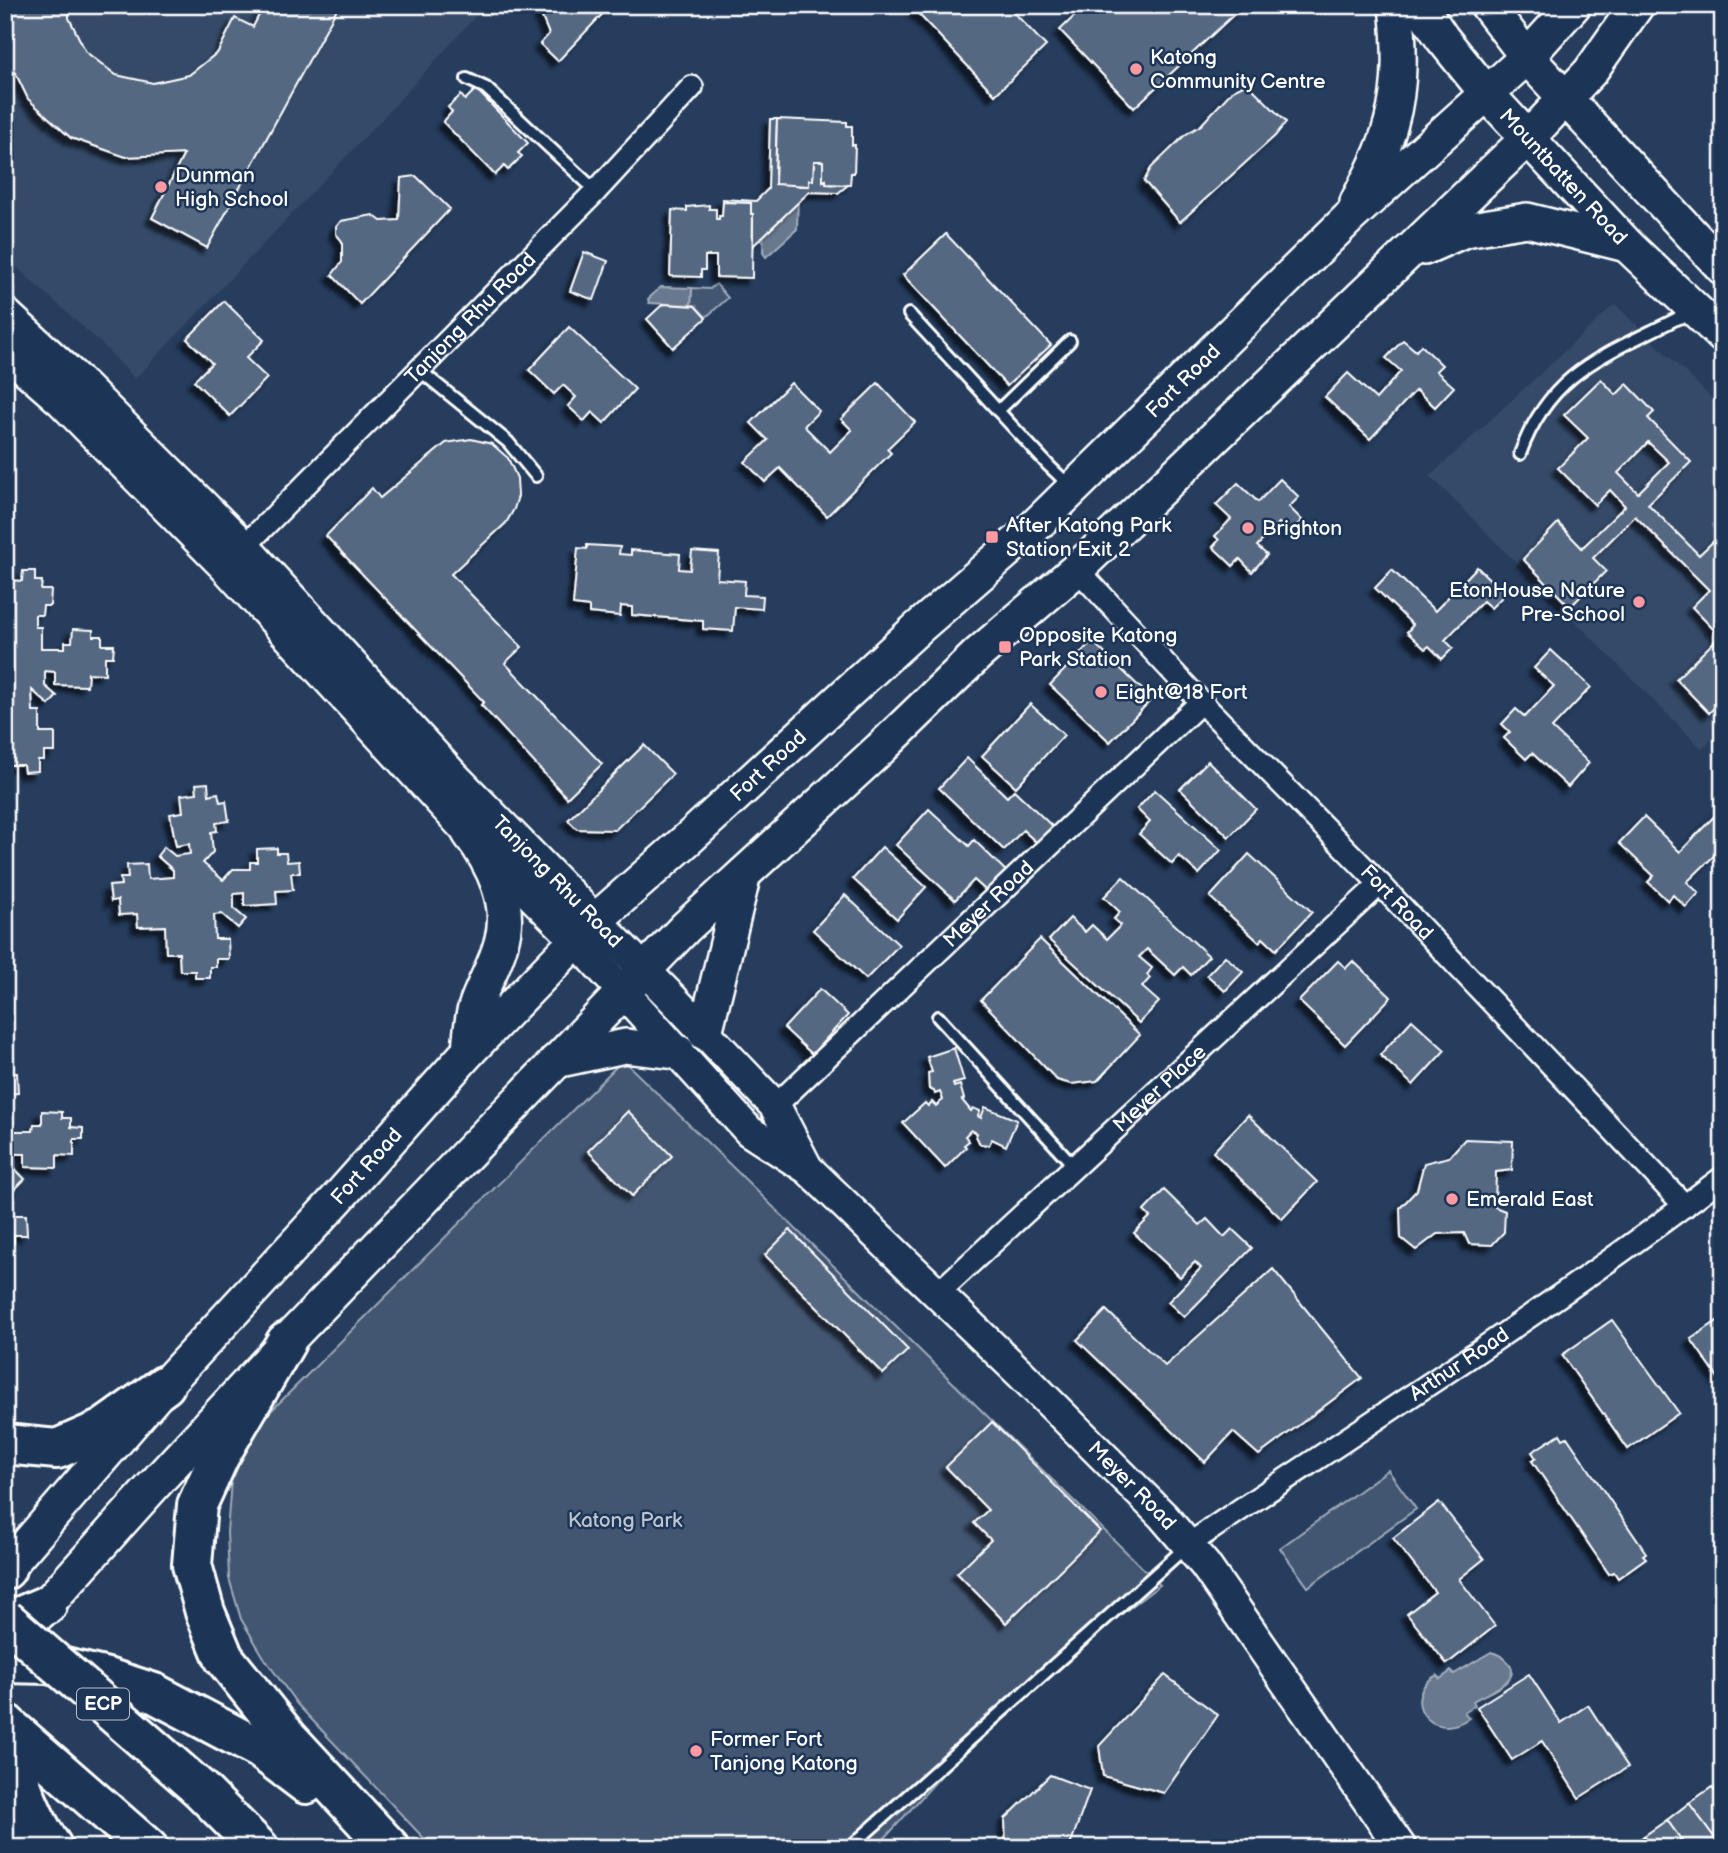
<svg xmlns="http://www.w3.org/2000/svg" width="1728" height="1853" viewBox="0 0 1728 1853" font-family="'Balsamiq Sans',sans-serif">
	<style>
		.built { fill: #344a68 }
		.green { fill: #425672; stroke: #a0aab8; stroke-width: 2 }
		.water { fill: #67788e; stroke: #a4aebb; stroke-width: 2 }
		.building { fill: #556781; stroke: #fff; stroke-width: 2; fill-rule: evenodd; filter: url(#shadow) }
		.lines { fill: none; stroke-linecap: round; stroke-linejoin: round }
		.lane-casing { stroke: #fff; stroke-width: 16 }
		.street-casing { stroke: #fff; stroke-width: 26 }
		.secondary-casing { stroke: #fff; stroke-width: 35 }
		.primary-casing { stroke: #fff; stroke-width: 38 }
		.highway-casing { stroke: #fff; stroke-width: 44 }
		.lane { stroke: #1d3557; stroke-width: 10 }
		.street { stroke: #1d3557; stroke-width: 21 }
		.secondary { stroke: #1d3557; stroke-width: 30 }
		.primary { stroke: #1d3557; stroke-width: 33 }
		.highway { stroke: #1d3557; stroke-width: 38 }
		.highway-bridge-casing { stroke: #fff; stroke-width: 44; stroke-linecap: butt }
		.highway-bridge { stroke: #1d3557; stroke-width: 38 }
		.poi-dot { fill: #ff9aa2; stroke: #1d3557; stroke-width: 2.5 }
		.labels { text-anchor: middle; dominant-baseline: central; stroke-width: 5; stroke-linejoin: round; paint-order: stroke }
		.shield { fill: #1d3557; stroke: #bbc2cd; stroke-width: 2 }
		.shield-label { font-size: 19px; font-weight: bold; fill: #fff }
		.poi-label { font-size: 21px; fill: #fff; stroke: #1d3557; text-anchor: start }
		.street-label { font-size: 21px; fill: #fff; stroke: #1d3557 }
		.park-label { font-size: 21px; fill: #bdc4ce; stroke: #1d3557 }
	</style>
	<defs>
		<filter id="shadow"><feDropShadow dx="-6" dy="6" stdDeviation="2" flood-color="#0009"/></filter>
	</defs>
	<rect width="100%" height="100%" fill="#263d5e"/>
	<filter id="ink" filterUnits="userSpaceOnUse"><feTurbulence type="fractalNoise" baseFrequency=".0143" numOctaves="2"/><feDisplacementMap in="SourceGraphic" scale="14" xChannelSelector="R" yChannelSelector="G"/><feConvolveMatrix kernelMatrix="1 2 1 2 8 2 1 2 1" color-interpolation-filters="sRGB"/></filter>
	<g filter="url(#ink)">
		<g class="built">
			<path d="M 5,5 L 486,5 L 384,117 L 135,379 L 102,344 L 5,257 Z"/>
			<path d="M 1615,304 L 1723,409 L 1723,728 L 1702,749 L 1430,476 Z"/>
		</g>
		<g class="green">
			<path d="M 716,284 L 728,298 L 706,317 L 695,305 L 691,305 L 692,288 L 710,289 Z"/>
			<path d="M 623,1060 L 1160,1585 L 1012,1697 L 876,1848 L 433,1848 L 297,1704 L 265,1659 L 241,1619 L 229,1578 L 227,1532 L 231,1481 L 248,1444 L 270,1412 Z"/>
			<path d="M 1388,1470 L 1416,1509 L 1308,1587 L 1280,1548 Z"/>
		</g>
		<g class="water">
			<path d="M 798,197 L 797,229 L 766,257 L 763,253 L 764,215 Z"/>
			<path d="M 661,287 L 692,288 L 691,305 L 649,303 L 648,299 Z"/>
			<path d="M 1491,1652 C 1502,1655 1520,1666 1508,1680 C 1500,1689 1483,1695 1473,1701 L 1475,1705 L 1464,1712 L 1469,1718 C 1430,1745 1398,1696 1437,1675 L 1440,1679 L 1451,1671 L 1454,1674 Z"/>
		</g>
		<g class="building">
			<path d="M 5,5 L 69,5 L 69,18 L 86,52 L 116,75 L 153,83 L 189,75 L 218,52 L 235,18 L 253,27 L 264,5 L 339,5 L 207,248 L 152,218 L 184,154 L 126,157 L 71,138 L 28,99 L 5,51 Z"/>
			<path d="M 544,5 L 611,5 L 558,61 L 540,44 L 549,34 L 539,10 Z"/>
			<path d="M 910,5 L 1007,5 L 1046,46 L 995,95 Z"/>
			<path d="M 1086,5 L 1244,5 L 1134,108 L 1060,30 Z"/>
			<path d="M 1247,83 L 1286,122 L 1275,136 L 1180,222 L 1144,181 L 1151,168 L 1185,135 L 1201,125 L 1233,90 Z"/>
			<path d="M 476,89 L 528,143 L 518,153 L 522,156 L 508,170 L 504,166 L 495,175 L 443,122 L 452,112 L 448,107 L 461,95 L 465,100 Z"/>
			<path d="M 770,119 L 777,119 L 775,174 L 795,175 L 799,176 L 799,186 L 809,186 L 809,180 L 813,180 L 814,161 L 823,161 L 823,181 L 826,180 L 826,184 L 848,185 L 838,193 L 809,192 L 753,246 L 753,214 L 751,214 L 751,203 L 723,202 L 723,199 L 756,201 L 768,189 Z"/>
			<path d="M 777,119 L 847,122 L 847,126 L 852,126 L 852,145 L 855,145 L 854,173 L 851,173 L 850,185 L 826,184 L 826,180 L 823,181 L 823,161 L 814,161 L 813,180 L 809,180 L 809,186 L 775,184 Z"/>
			<path d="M 416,176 L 450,209 L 360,304 L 332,275 L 342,262 L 342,241 L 336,234 L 336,227 L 341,221 L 373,215 L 381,221 L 399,220 L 401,178 Z"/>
			<path d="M 723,202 L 751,203 L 751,214 L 753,214 L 752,278 L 716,277 L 716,256 L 705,256 L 705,270 L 701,270 L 701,277 L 670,276 L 672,210 L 687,211 L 687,207 L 709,205 L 709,209 L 716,209 L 716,219 L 719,219 L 719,216 L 722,216 Z"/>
			<path d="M 946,234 L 1051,345 L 1007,386 L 903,275 Z"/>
			<path d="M 584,252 L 608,261 L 594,300 L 570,291 Z"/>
			<path d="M 224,301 L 264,340 L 246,358 L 267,378 L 230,416 L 194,381 L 212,363 L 187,339 Z"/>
			<path d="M 663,304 L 695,306 L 706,318 L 673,348 L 647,319 Z"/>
			<path d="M 569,327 L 635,389 L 604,423 L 592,412 L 584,421 L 568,406 L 576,397 L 563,385 L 554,394 L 529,370 Z"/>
			<path d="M 1403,340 L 1416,351 L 1421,345 L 1442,365 L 1436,371 L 1454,387 L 1435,407 L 1416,390 L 1370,439 L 1325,397 L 1348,373 L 1376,399 L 1401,371 L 1386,358 Z"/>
			<path d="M 1601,379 L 1616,395 L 1627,384 L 1654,412 L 1648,418 L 1691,462 L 1648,504 L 1699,555 L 1723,532 L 1723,699 L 1709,713 L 1676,679 L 1720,636 L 1692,607 L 1709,590 L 1635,516 L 1593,558 L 1606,571 L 1570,607 L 1523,559 L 1558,523 L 1582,548 L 1625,506 L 1610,490 L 1595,505 L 1558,468 L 1588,438 L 1564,415 ZM 1648,442 L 1669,462 L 1638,493 L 1618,473 Z"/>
			<path d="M 791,383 L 819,411 L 804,426 L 830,452 L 852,430 L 841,419 L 878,383 L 915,422 L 887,449 L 891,453 L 827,516 L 780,468 L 765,482 L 745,462 L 768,440 L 751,423 Z"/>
			<path d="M 471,439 L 492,444 L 508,458 L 517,478 L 518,496 L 514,509 L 506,523 L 451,574 L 522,647 L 505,663 L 602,764 L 567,798 L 481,705 L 484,702 L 326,536 L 372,488 L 380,498 L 446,443 Z"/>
			<path d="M 1280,479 L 1299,497 L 1289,507 L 1302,520 L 1290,533 L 1279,523 L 1257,546 L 1267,555 L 1252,572 L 1240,559 L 1233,566 L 1213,547 L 1219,540 L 1215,536 L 1231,519 L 1216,505 L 1238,483 L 1258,502 Z"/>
			<path d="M 587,545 L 620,547 L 619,554 L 631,555 L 631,550 L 680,554 L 679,569 L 690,570 L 692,551 L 719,553 L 717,579 L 745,581 L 744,595 L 763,596 L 762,609 L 735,607 L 733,631 L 703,629 L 703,621 L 632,615 L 632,607 L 621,606 L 620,616 L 589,613 L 589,607 L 573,605 L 578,548 L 587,549 Z"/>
			<path d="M 1477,567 L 1505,594 L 1491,608 L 1483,601 L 1445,640 L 1453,648 L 1442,659 L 1429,646 L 1425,649 L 1407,632 L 1413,625 L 1375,588 L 1392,570 L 1435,611 Z"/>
			<path d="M 23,571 L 35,571 L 35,581 L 42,581 L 41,590 L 51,590 L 50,606 L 43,606 L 42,615 L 35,615 L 35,627 L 41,627 L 41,648 L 65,648 L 65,642 L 72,642 L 73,629 L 93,630 L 93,636 L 102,636 L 102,645 L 114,645 L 113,657 L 105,657 L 105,674 L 88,673 L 87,686 L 55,685 L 55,672 L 45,671 L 45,686 L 57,696 L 49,705 L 32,690 L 33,712 L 40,712 L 40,733 L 55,733 L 55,752 L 44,752 L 44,760 L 38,760 L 38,771 L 24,772 L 23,765 L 9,765 L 8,748 L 5,748 L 5,598 L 9,598 L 9,580 L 22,581 Z"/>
			<path d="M 1092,641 L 1152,699 L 1110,742 L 1050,685 Z"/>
			<path d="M 1551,650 L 1591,687 L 1552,728 L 1589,763 L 1568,787 L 1532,753 L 1526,759 L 1504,738 L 1510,732 L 1502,724 L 1516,709 L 1525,717 L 1554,686 L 1534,668 Z"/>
			<path d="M 1030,704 L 1064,735 L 1016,787 L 982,756 Z"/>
			<path d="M 644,745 L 673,774 L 615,830 L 577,829 L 568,820 Z"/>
			<path d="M 967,758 L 1007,797 L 1014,790 L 1053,827 L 1037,843 L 1023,830 L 1004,850 L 939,788 Z"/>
			<path d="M 1208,761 L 1256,809 L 1229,837 L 1180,789 Z"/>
			<path d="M 208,783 L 209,795 L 218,793 L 220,802 L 226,801 L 229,821 L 216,823 L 217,831 L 211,832 L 213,852 L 203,863 L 223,880 L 233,869 L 250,869 L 250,862 L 257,862 L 257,849 L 277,848 L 277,853 L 286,853 L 287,862 L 299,861 L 300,873 L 291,873 L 293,890 L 276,891 L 277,904 L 244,906 L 244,893 L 234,894 L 234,909 L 246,919 L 238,928 L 222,914 L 214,915 L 215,939 L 228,939 L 229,959 L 216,959 L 216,967 L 210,967 L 210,978 L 195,978 L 195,971 L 180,971 L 179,953 L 166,953 L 165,926 L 138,927 L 137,914 L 119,915 L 118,900 L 111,901 L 109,886 L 121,885 L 120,878 L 128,878 L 127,865 L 147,864 L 148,879 L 173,877 L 173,870 L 157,856 L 164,847 L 175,856 L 190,854 L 189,844 L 176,846 L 170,814 L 183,812 L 181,795 L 197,793 L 196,784 Z"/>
			<path d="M 1155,790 L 1221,850 L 1199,874 L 1179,856 L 1172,864 L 1139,834 L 1150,822 L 1137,809 Z"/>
			<path d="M 1723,807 L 1723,847 L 1687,882 L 1699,893 L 1686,907 L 1673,895 L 1668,901 L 1648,882 L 1654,876 L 1619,843 L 1644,817 L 1680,852 Z"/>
			<path d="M 929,809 L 969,846 L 974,840 L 1011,876 L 992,896 L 974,880 L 955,900 L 896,845 Z"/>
			<path d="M 882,847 L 926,887 L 897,919 L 853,879 Z"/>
			<path d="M 1249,854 L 1312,912 L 1276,950 L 1263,938 L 1259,942 L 1210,897 Z"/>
			<path d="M 1123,877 L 1209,956 L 1191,975 L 1183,967 L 1175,975 L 1147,949 L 1139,957 L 1152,968 L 1147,975 L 1150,978 L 1142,987 L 1159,1002 L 1139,1023 L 1049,940 L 1070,918 L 1085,932 L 1092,925 L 1107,939 L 1121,925 L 1114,919 L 1120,912 L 1104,897 Z"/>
			<path d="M 845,895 L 899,945 L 866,979 L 813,930 Z"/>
			<path d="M 1040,939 L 1140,1035 L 1097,1081 L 1071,1084 L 1057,1080 L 981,1000 Z"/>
			<path d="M 1225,956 L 1243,972 L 1225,991 L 1207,975 Z"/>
			<path d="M 1338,961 L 1346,968 L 1353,961 L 1391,997 L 1345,1045 L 1299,1001 Z"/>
			<path d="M 820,989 L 848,1015 L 812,1054 L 784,1028 Z"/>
			<path d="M 1412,1020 L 1445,1050 L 1413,1085 L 1380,1055 Z"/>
			<path d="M 954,1048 L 964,1081 L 953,1084 L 954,1087 L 960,1085 L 964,1099 L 962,1100 L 971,1111 L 973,1108 L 980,1111 L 978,1116 L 981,1118 L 985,1107 L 1017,1120 L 1006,1146 L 992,1139 L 989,1145 L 980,1144 L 976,1136 L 977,1133 L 971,1130 L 965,1136 L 969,1141 L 964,1145 L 966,1147 L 945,1168 L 903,1123 L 925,1103 L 928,1106 L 932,1102 L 936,1106 L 943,1100 L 940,1092 L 935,1094 L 934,1091 L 929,1089 L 928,1073 L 932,1072 L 927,1057 Z"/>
			<path d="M 5,1064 L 10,1064 L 11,1073 L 17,1073 L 18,1093 L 5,1094 L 5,1101 Z"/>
			<path d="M 42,1111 L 62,1112 L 62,1118 L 71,1118 L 71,1127 L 83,1128 L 83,1139 L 74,1139 L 74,1156 L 57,1155 L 57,1168 L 25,1167 L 25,1154 L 15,1154 L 15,1169 L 25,1179 L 15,1189 L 5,1179 L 5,1141 L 14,1131 L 33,1131 L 34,1124 L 42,1124 Z"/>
			<path d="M 628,1111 L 672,1156 L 632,1196 L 588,1151 Z"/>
			<path d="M 1248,1115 L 1317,1182 L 1282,1219 L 1213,1152 Z"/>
			<path d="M 1465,1139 L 1513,1141 L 1512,1170 L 1496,1172 L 1495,1207 L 1505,1211 L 1504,1232 L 1492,1245 L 1469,1244 L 1464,1233 L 1437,1234 L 1416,1250 L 1401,1238 L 1400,1208 L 1417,1190 L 1424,1163 L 1449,1157 Z"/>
			<path d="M 1164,1190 L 1200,1225 L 1207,1219 L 1224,1237 L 1232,1229 L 1252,1248 L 1184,1317 L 1168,1302 L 1201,1268 L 1195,1262 L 1180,1277 L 1134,1233 L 1150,1217 L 1144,1211 Z"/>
			<path d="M 5,1196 L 10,1196 L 12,1215 L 26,1215 L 27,1235 L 14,1235 L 14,1243 L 8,1244 L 8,1255 L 5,1255 Z"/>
			<path d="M 790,1230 L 908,1350 L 883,1374 L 765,1255 Z"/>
			<path d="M 1273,1269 L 1362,1378 L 1259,1455 L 1233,1432 L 1205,1462 L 1077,1340 L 1106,1310 L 1165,1366 Z"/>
			<path d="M 1723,1317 L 1723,1385 L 1691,1339 Z"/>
			<path d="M 1612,1320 L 1679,1413 L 1628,1449 L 1562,1355 Z"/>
			<path d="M 992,1422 L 1100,1531 L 1006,1623 L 957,1573 L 991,1540 L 974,1523 L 988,1510 L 946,1467 Z"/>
			<path d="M 1560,1434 L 1563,1439 L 1567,1437 L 1646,1553 L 1643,1555 L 1646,1558 L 1618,1578 L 1614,1572 L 1609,1574 L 1532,1461 L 1536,1458 L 1532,1452 Z"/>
			<path d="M 1439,1502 L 1484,1559 L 1459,1579 L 1495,1626 L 1447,1664 L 1407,1614 L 1435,1592 L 1393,1538 Z"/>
			<path d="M 1529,1674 L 1561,1723 L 1588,1705 L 1628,1767 L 1579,1798 L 1542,1741 L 1512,1760 L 1477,1707 Z"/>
			<path d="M 1165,1675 L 1218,1715 L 1164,1793 L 1103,1776 L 1099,1746 Z"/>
			<path d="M 1050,1775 L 1090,1790 L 1069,1848 L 1006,1848 L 1005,1819 Z"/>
			<path d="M 1712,1787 L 1723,1802 L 1723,1837 L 1717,1841 L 1689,1803 Z"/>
			<path d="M 1689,1803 L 1717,1841 L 1708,1848 L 1687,1848 L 1667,1820 Z"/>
			<path d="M 1667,1820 L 1687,1848 L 1652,1848 L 1644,1836 Z"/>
			<path d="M 1644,1836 L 1652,1848 L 1628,1848 Z"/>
		</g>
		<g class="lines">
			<defs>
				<g id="lane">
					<path d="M 467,79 L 486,88 L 596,191"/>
					<path d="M 909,314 L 1049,466 L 1071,487"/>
					<path d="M 418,369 L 508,442 L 536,476"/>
					<path d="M 998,411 L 1070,341"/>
					<path d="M 1520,454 C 1550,371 1606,355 1678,318 L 1693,315"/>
					<path d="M 938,1017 L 1074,1166"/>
					<path d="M 849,1848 L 1186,1547"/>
				</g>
				<g id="street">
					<path id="s1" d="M 234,557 L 596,191 L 692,87"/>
					<path id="s2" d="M 1077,569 L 1201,702 L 1380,884 L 1685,1206"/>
					<path id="s3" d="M 775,1106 L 1201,702"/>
					<path id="s4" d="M 937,1294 L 1380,884"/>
					<path id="s5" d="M 1188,1545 C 1260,1495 1333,1449 1405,1400 C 1513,1329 1620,1255 1723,1177"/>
				</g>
				<g id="secondary">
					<path id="s6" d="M 5,313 L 78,380 L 244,546 L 452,774 L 674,1000 L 775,1106 L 806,1166"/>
					<path id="s7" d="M 5,352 L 61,401 L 225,567 L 469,833 L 576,940 L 749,1131 L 808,1169 L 1021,1374 L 1163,1516 L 1205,1565 L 1401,1848"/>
				</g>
				<g id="primary">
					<path id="s8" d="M 1420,5 L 1442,38 L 1488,95 L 1627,245 L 1723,336"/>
					<path d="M 1487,5 L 1527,57 L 1723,268"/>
					<path d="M 1357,202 C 1370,177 1384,150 1391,123 C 1402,85 1400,44 1396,5"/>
					<path d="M 1424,248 L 1465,230 L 1527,220 L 1627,245"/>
					<path d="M 705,1033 L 744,874"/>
					<path d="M 469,1051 C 470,1036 471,1022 475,1008 C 482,986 495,966 501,943 C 513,904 492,863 469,833"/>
					<path d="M 556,1061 L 625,1046 L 678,1052"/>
					<path id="s9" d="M 5,1570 L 165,1385 L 337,1199 L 469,1051 L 596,920 L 689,838 L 918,628 L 1033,528 L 1350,217 L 1527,57 L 1574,5"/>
					<path d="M 30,1623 L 162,1476 L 286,1342 L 686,927 L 880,749 L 978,654 L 1077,569 L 1528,138 L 1590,72 L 1637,5"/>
				</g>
				<g id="highway">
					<path d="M 286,1342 L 219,1457 L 197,1505 L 192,1565 L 205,1612 L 224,1658 L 288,1738 L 390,1848"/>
					<path d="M 5,1444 L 57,1449 L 103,1429 L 165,1385"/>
					<path d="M 5,1570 L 6,1569"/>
					<path d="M 5,1623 L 47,1605"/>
					<path d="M 5,1663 L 48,1664 L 107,1678 L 154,1693 L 260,1749 L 306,1784"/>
					<path d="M 5,1723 L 148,1848"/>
					<path d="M 5,1723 C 13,1765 28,1813 53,1848"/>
					<path d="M 200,1789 L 259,1848"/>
					<path d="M 5,1836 L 25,1848"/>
				</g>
			</defs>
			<use href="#lane" class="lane-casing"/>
			<use href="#street" class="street-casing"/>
			<use href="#secondary" class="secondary-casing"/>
			<use href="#primary" class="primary-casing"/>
			<use href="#highway" class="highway-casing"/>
			<use href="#lane" class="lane"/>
			<use href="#street" class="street"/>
			<use href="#secondary" class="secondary"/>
			<use href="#primary" class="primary"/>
			<use href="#highway" class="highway"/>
			<defs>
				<path id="highway-bridge" d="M 5,1619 L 200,1789"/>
			</defs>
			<use href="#highway-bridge" class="highway-bridge-casing"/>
			<use href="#highway-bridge" class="highway-bridge"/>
		</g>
	</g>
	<g class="poi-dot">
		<circle cx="1136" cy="69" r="7"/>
		<circle cx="161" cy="187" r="7"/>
		<circle cx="1248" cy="528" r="7"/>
		<rect x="985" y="530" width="14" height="14" rx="3.5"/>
		<circle cx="1639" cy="602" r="7"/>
		<rect x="998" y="640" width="14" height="14" rx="3.5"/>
		<circle cx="1101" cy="692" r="7"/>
		<circle cx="1452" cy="1199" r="7"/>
		<circle cx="696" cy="1751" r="7"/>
	</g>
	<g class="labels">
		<rect class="shield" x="77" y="1688.5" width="52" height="31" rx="5"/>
		<g class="shield-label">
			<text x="103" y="1704">ECP</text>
		</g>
		<g class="poi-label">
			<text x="1150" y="57">Katong<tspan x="1150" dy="24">Community Centre</tspan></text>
			<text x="175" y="175">Dunman<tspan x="175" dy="24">High School</tspan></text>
			<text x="1006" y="525">After Katong Park<tspan x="1006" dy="24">Station Exit 2</tspan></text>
			<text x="1262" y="528">Brighton</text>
			<text x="1625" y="590" text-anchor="end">EtonHouse Nature<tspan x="1625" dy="24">Pre-School</tspan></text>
			<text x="1019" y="635">Opposite Katong<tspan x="1019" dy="24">Park Station</tspan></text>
			<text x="1115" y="692">Eight@18 Fort</text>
			<text x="1466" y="1199">Emerald East</text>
			<text x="710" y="1739">Former Fort<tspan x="710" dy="24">Tanjong Katong</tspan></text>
		</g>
		<g class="street-label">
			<text stroke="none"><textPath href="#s8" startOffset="224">Mountbatten Road</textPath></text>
			<text stroke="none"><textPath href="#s1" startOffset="336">Tanjong Rhu Road</textPath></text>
			<text stroke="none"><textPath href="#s9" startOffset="1676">Fort Road</textPath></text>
			<text stroke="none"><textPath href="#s9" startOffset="1110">Fort Road</textPath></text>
			<text stroke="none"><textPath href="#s6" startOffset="793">Tanjong Rhu Road</textPath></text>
			<text stroke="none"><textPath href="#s2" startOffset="462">Fort Road</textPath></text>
			<text stroke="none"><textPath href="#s3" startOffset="294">Meyer Road</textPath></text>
			<text stroke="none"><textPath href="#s4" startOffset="303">Meyer Place</textPath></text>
			<text stroke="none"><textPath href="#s9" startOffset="542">Fort Road</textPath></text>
			<text stroke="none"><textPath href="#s5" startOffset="326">Arthur Road</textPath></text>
			<text stroke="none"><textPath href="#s7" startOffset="1601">Meyer Road</textPath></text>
		</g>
		<g class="park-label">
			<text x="625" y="1520">Katong Park</text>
		</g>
	</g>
	<rect width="1728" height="1853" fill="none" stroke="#1d3557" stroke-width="28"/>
	<rect x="14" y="14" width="1700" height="1825" fill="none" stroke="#fff" stroke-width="2.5" filter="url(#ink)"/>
</svg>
